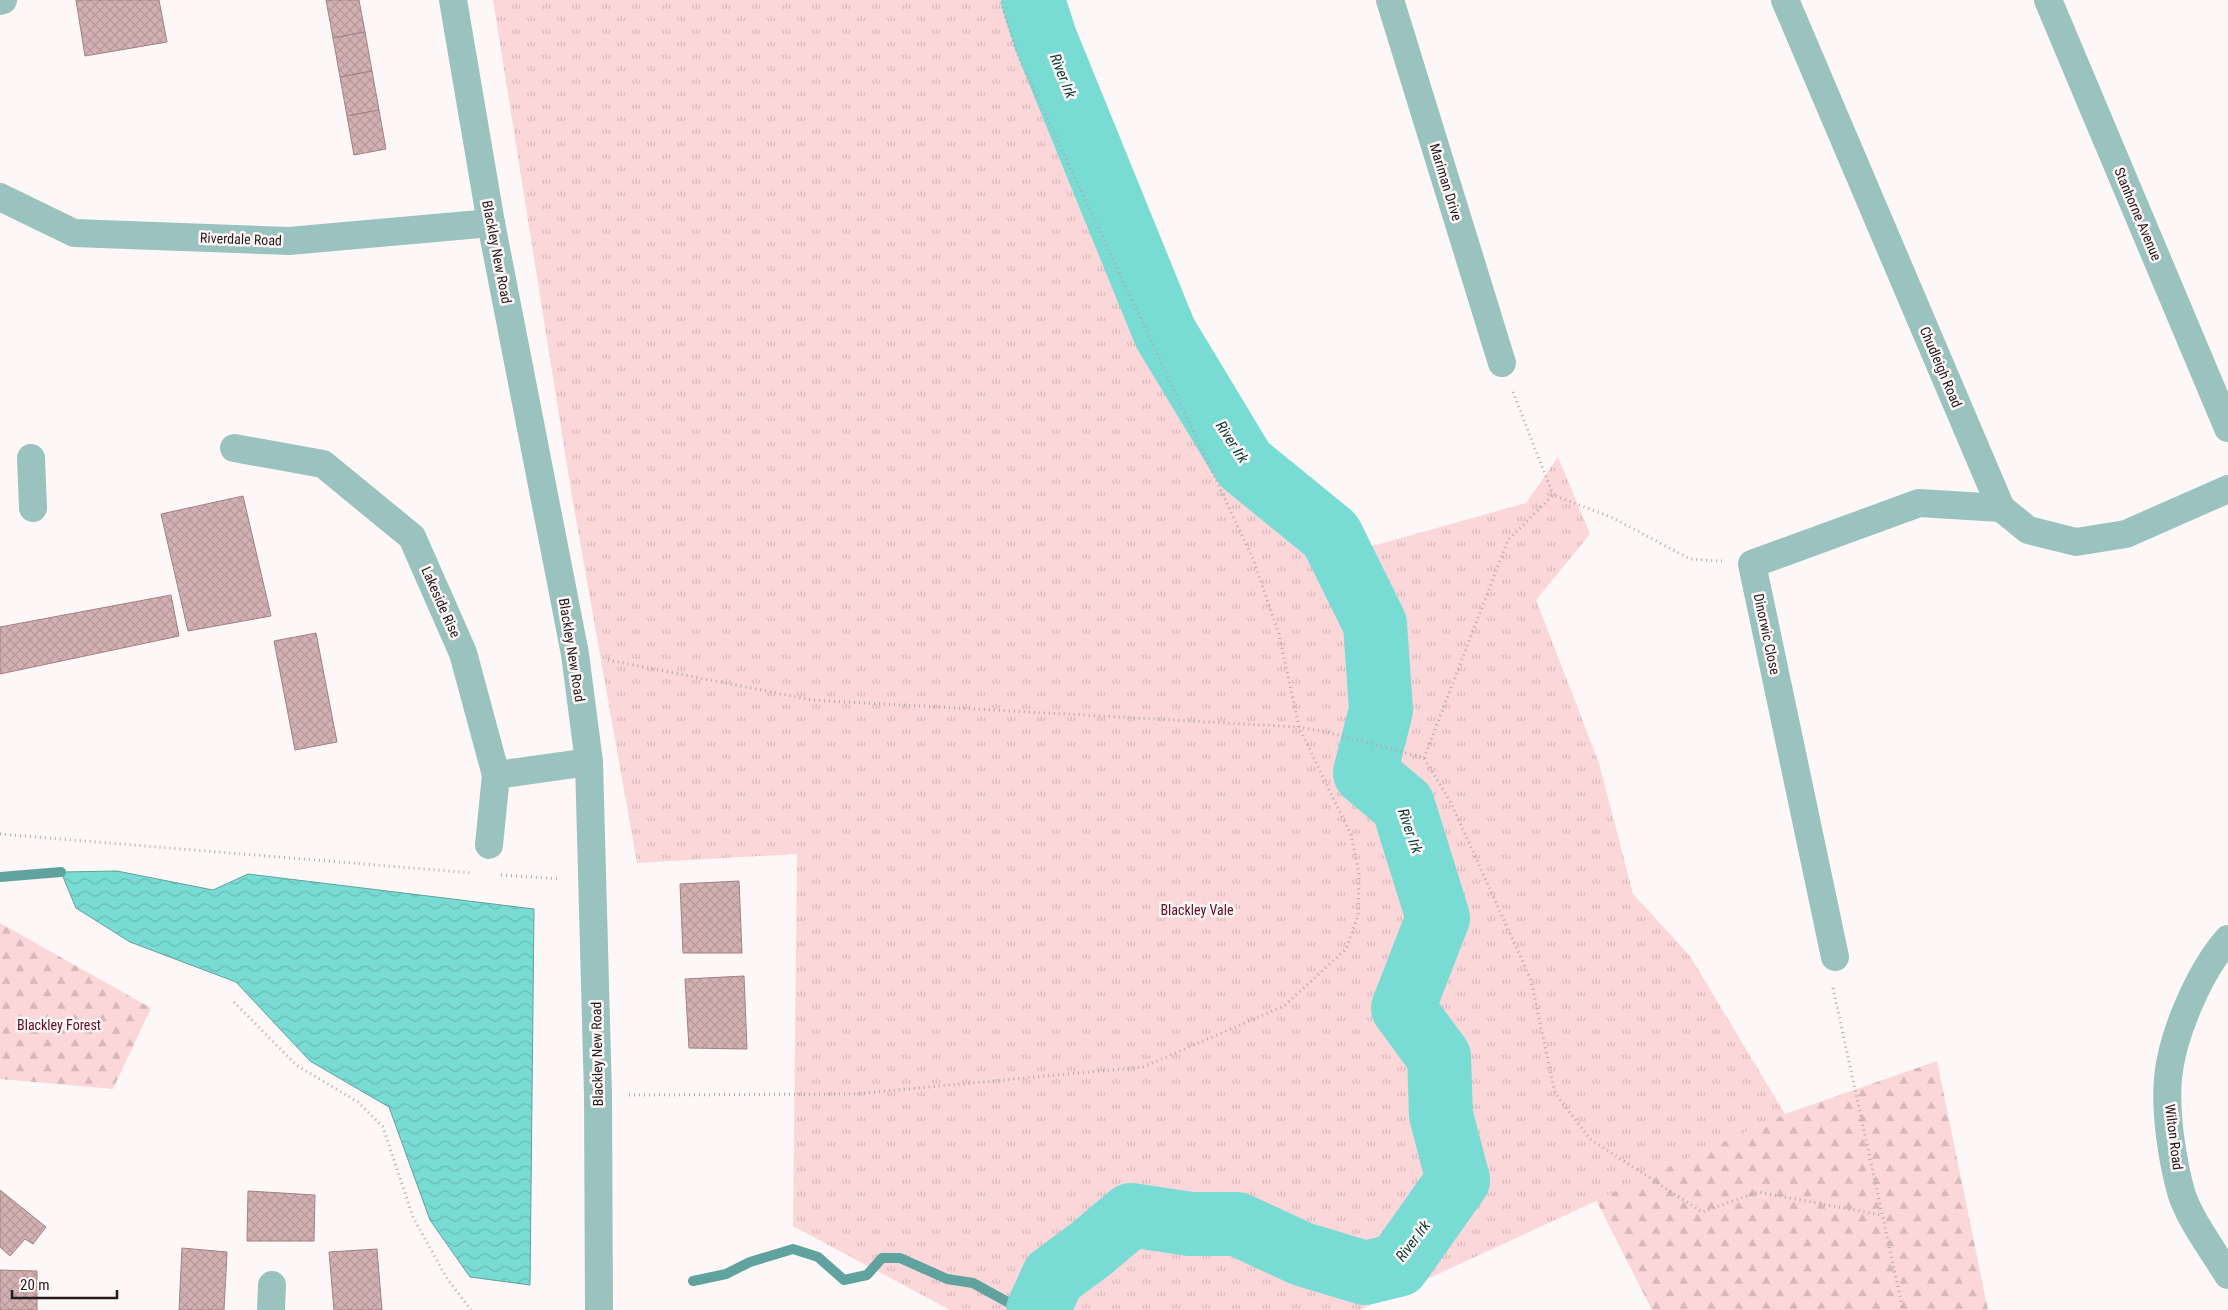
<svg xmlns="http://www.w3.org/2000/svg" width="2228" height="1310" viewBox="0 0 2228 1310" font-family="'Roboto Condensed',sans-serif">
	<style>
		.grass { fill: url(#grass-tufts) }
		.forest { fill: url(#forest-firs) }
		.water { fill: url(#water-waves); stroke: #60a29d }
		.lines { fill: none; stroke-linecap: round; stroke-linejoin: round }
		.stream { stroke: #60a29d; stroke-width: 10 }
		.river { stroke: #78dcd4; stroke-width: 64 }
		.building { fill: url(#building-cross-hatch); stroke: #a18183 }
		.path { stroke: #b2a9aa; stroke-width: 3; stroke-dasharray: 1 4; stroke-linecap: butt }
		.minor { stroke: #9ac2be; stroke-width: 28 }
		.labels { text-anchor: middle; dominant-baseline: central; stroke-width: 5; stroke-linejoin: round; paint-order: stroke }
		.street-label { font-size: 14px; fill: #271a1c; stroke: #fef7f7 }
		.park-label { font-size: 14px; fill: #670923; stroke: #fef7f7 }
		.water-label { font-size: 15px; font-style: italic; fill: #0a3b38; stroke: #fef7f7 }
	</style>
	<defs>
		<pattern id="grass-tufts" width="24" height="20" patternUnits="userSpaceOnUse" patternTransform="scale(1.25)"><rect width="24" height="20" fill="#fbd7d9"/><path d="M3 7l-1-3M5 7V3M7 7l1-3M15 17l-1-3M17 17v-4M19 17l1-3" fill="none" stroke="#d7b8ba"/></pattern>
		<pattern id="forest-firs" width="22" height="20" patternUnits="userSpaceOnUse" patternTransform="scale(1.25)"><rect width="22" height="20" fill="#fbd7d9"/><path d="M5 1l3.5 6h-7zM16 11l3.5 6h-7z" fill="#d7b8ba"/></pattern>
		<pattern id="water-waves" width="16" height="10" patternUnits="userSpaceOnUse" patternTransform="scale(1.25)"><rect width="16" height="10" fill="#78dcd4"/><path d="M0 5q4-4 8 0t8 0" fill="none" stroke="#68bcb5"/></pattern>
		<pattern id="building-cross-hatch" width="8" height="8" patternUnits="userSpaceOnUse" patternTransform="scale(1.25)"><rect width="8" height="8" fill="#d3b1b3"/><path d="M0 0l8 8M0 8l8-8" fill="none" stroke="#b59899"/></pattern>
	</defs>
	<rect width="100%" height="100%" fill="#fef7f7"/>
	<path class="grass" d="M 493,0 L 1028,0 L 1063,94 L 1244,477 L 1369,547 L 1526,503 L 1558,457 L 1590,534 L 1536,600 L 1599,763 L 1633,894 L 1690,956 L 1785,1114 L 1360,1310 L 950,1310 L 793,1226 L 797,854 L 637,863 L 572,497 Z"/>
	<g class="forest">
		<path d="M 0,923 L 151,1008 L 113,1089 L 0,1079 Z"/>
		<path d="M 1937,1061 L 1988,1310 L 1652,1310 L 1596,1200 L 1785,1114 Z"/>
	</g>
	<path class="water" d="M 117,871 L 213,890 L 248,874 L 534,909 L 530,1285 L 470,1277 L 430,1220 L 389,1107 L 310,1061 L 236,982 L 130,942 L 76,908 L 61,872 Z"/>
	<g class="lines">
		<g class="stream">
			<path d="M 0,877 L 61,872"/>
			<path d="M 693,1281 L 726,1274 L 750,1262 L 793,1249 L 818,1257 L 844,1280 L 867,1275 L 882,1258 L 900,1258 L 947,1279 L 973,1283 L 1022,1310"/>
		</g>
		<path class="river" d="M 1033,0 L 1045,38 L 1165,333 L 1244,464 L 1331,535 L 1375,624 L 1381,710 L 1365,773 L 1403,805 L 1438,918 L 1403,1008 L 1439,1057 L 1441,1115 L 1458,1180 L 1398,1265 L 1365,1273 L 1302,1254 L 1237,1224 L 1190,1224 L 1131,1215 L 1092,1248 L 1053,1277 L 1038,1310"/>
	</g>
	<g class="building">
		<path d="M 76,0 L 159,0 L 167,42 L 85,56 Z"/>
		<path d="M 326,0 L 359,0 L 365,32 L 333,38 Z"/>
		<path d="M 365,32 L 372,71 L 340,77 L 333,38 Z"/>
		<path d="M 372,71 L 379,110 L 347,116 L 340,77 Z"/>
		<path d="M 379,110 L 386,149 L 354,155 L 347,116 Z"/>
		<path d="M 243,496 L 271,616 L 188,631 L 161,514 Z"/>
		<path d="M 171,595 L 179,636 L 0,674 L 0,627 Z"/>
		<path d="M 316,633 L 337,742 L 295,750 L 274,641 Z"/>
		<path d="M 739,881 L 742,953 L 683,953 L 680,884 Z"/>
		<path d="M 744,976 L 747,1049 L 689,1048 L 685,979 Z"/>
		<path d="M 0,1190 L 46,1227 L 33,1244 L 25,1239 L 10,1256 L 0,1247 Z"/>
		<path d="M 248,1191 L 315,1195 L 314,1241 L 247,1241 Z"/>
		<path d="M 182,1248 L 227,1252 L 224,1310 L 179,1310 Z"/>
		<path d="M 377,1249 L 382,1310 L 334,1310 L 329,1252 Z"/>
		<path d="M 0,1270 L 37,1271 L 37,1310 L 0,1310 Z"/>
	</g>
	<g class="lines">
		<g class="path">
			<path d="M 1513,392 L 1553,495"/>
			<path d="M 608,660 L 812,700 L 1299,727 L 1335,734 L 1424,758 L 1451,803 L 1531,980 L 1555,1093 L 1590,1139 L 1702,1212 L 1758,1192 L 1881,1215"/>
			<path d="M 1424,758 L 1508,540 L 1553,495 L 1611,517 L 1690,559 L 1722,561"/>
			<path d="M 0,834 L 473,873"/>
			<path d="M 501,875 L 560,879"/>
			<path d="M 1833,988 L 1903,1310"/>
			<path d="M 234,1002 L 296,1065 L 358,1102 L 383,1127 L 413,1217 L 446,1277 L 471,1310"/>
			<path d="M 629,1095 L 854,1094 L 1143,1067 L 1284,1006 L 1346,949 L 1358,916 L 1359,874 L 1351,835 L 1299,727 L 1279,634 L 1253,559 L 1019,58 L 1000,0"/>
		</g>
		<g class="minor">
			<path d="M 453,0 L 491,223 L 575,654 L 589,762 L 598,1095 L 599,1310"/>
			<path d="M 1390,0 L 1502,363"/>
			<path d="M 1785,0 L 2001,508 L 2028,530 L 2076,542 L 2126,534 L 2228,489"/>
			<path d="M 2048,0 L 2228,428"/>
			<path d="M 0,1 L 3,0"/>
			<path d="M 0,197 L 74,233 L 289,241 L 491,223"/>
			<path d="M 234,448 L 323,464 L 412,537 L 463,653 L 496,775 L 589,762"/>
			<path d="M 31,458 L 33,508"/>
			<path d="M 489,845 L 496,775"/>
			<path d="M 2228,939 C 2199,972 2172,1035 2168,1078 C 2165,1113 2172,1159 2181,1192 C 2188,1217 2214,1252 2228,1275"/>
			<path d="M 1835,957 L 1752,564 L 1919,503 L 2001,508"/>
			<path d="M 271,1310 L 272,1285"/>
		</g>
	</g>
	<g class="labels">
		<g class="street-label">
			<text transform="translate(1446 182) rotate(73)">Mariman Drive</text>
			<text transform="translate(2138 214) rotate(67)">Stanhorne Avenue</text>
			<text transform="translate(241 239) rotate(2)">Riverdale Road</text>
			<text transform="translate(497 252) rotate(79)">Blackley New Road</text>
			<text transform="translate(1941 367) rotate(67)">Chudleigh Road</text>
			<text transform="translate(441 602) rotate(66)">Lakeside Rise</text>
			<text transform="translate(1767 634) rotate(78)">Dinorwic Close</text>
			<text transform="translate(572 650) rotate(81)">Blackley New Road</text>
			<text transform="translate(597 1054) rotate(-91)">Blackley New Road</text>
			<text transform="translate(2174 1137) rotate(83)">Wilton Road</text>
		</g>
		<g class="park-label">
			<text x="1197" y="910">Blackley Vale</text>
			<text x="59" y="1025">Blackley Forest</text>
		</g>
		<g class="water-label">
			<text transform="translate(1063 76) rotate(68)">River Irk</text>
			<text transform="translate(1232 442) rotate(57)">River Irk</text>
			<text transform="translate(1410 831) rotate(71)">River Irk</text>
			<text transform="translate(1413 1241) rotate(-53)">River Irk</text>
		</g>
	</g>
	<path d="M12 1290v8h105v-8" fill="none" stroke="#271a1c" stroke-width="2.5"/>
	<text x="20" y="1290" font-size="15" fill="#271a1c" stroke="#fef7f7" stroke-width="4" paint-order="stroke">20 m</text>
</svg>
